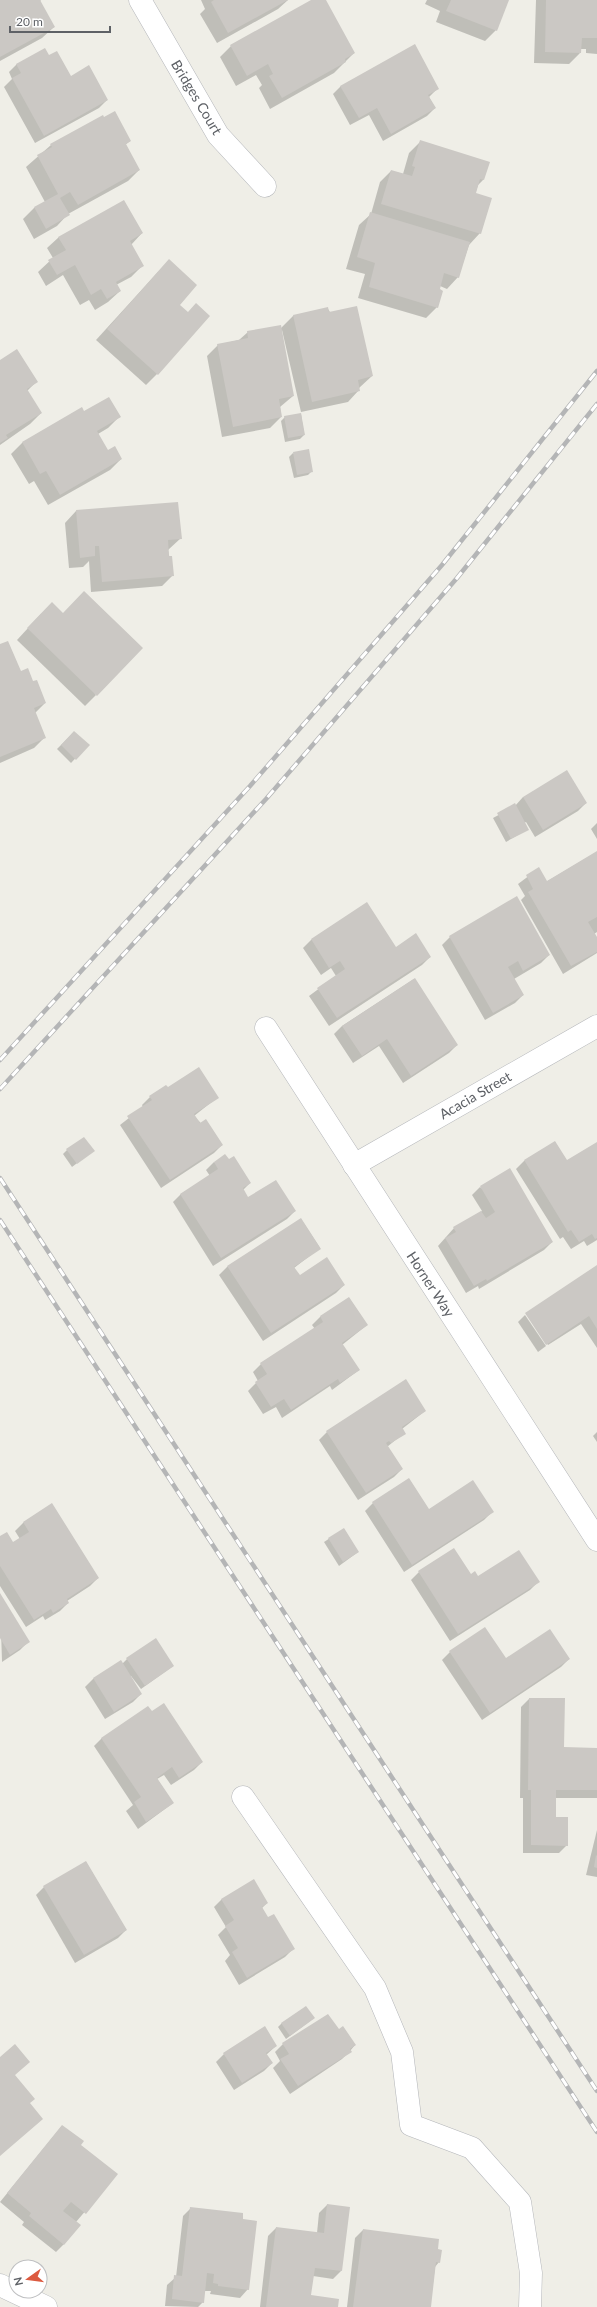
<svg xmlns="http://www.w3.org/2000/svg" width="597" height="2307" viewBox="0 0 597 2307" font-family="Lato,sans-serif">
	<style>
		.shadow { fill: #0003 }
		.building { fill: #cbc8c4 }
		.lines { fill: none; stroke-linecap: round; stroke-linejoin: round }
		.minor-casing { stroke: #b4b6ba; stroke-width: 23 }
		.minor { stroke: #fff; stroke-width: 22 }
		.rail-casing { stroke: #b4b5b6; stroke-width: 4.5 }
		.rail { stroke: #fff; stroke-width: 3; stroke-dasharray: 9; stroke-linecap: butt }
		.labels { text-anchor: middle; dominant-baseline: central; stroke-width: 3; stroke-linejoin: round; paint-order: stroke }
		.street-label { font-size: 14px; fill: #5e6166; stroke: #fff }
	</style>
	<rect width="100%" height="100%" fill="#efeee7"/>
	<g class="shadow">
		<path d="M 0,0 L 41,0 L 39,2 L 54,27 L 42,38 L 0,61 Z"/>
		<path d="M 201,0 L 288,0 L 278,9 L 217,43 L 200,14 L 205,9 Z"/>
		<path d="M 313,0 L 324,0 L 354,53 L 334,73 L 270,109 L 259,88 L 262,85 L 256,75 L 236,86 L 220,57 L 231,46 Z"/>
		<path d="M 427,0 L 508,0 L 496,30 L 485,41 L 436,22 L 440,11 L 425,4 Z"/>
		<path d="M 536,0 L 597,0 L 597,54 L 586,53 L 586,49 L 581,49 L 580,53 L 569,64 L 534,63 Z"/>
		<path d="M 49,57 L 71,77 L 107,100 L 99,108 L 35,143 L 4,87 L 12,79 L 9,72 L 17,64 Z"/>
		<path d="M 341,86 L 438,88 L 429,97 L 435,108 L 427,116 L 383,141 L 369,115 L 350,125 L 333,94 Z"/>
		<path d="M 130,141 L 125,145 L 139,170 L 128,181 L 68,214 L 57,226 L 34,239 L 23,219 L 34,208 L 45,202 L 26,167 L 51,145 Z"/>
		<path d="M 420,142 L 488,162 L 483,180 L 478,185 L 475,194 L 480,233 L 469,245 L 458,277 L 447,289 L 440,286 L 437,307 L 426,318 L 358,298 L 365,274 L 346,269 L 359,225 L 371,214 L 380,182 L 391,171 L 403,174 L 409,153 Z"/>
		<path d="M 142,233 L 131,245 L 142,266 L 131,277 L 116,285 L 120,291 L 108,302 L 95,310 L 89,300 L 80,305 L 63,275 L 46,286 L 38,272 L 53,258 L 47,248 L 59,237 Z"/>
		<path d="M 158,272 L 178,305 L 157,374 L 146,385 L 96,340 Z"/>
		<path d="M 328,309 L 372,376 L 359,388 L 359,390 L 348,402 L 301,412 L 282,330 L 281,331 L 293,396 L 280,407 L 281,417 L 270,428 L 222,437 L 207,356 L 218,345 L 239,340 L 248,332 L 280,329 L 293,316 Z"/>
		<path d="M 0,361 L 36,382 L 27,391 L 41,413 L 30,424 L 0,445 Z"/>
		<path d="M 82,408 L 84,413 L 119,417 L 108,428 L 98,434 L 107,451 L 121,459 L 110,470 L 48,505 L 34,481 L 29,484 L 11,454 L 22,443 Z"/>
		<path d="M 301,414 L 304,435 L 300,439 L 285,442 L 281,421 L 285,417 Z"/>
		<path d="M 293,453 L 312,471 L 308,475 L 294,478 L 289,457 Z"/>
		<path d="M 76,511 L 181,538 L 168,550 L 173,575 L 162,586 L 91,592 L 89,561 L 83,567 L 69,568 L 65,523 Z"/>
		<path d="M 41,614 L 96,695 L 85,706 L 17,640 Z"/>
		<path d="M 0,645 L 21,673 L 33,682 L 45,703 L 35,713 L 45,737 L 34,748 L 0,763 Z"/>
		<path d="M 74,732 L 88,745 L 71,763 L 57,749 Z"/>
		<path d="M 523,797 L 586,803 L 578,811 L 535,837 L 526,822 L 524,823 L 528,829 L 506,842 L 493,818 L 515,806 Z"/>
		<path d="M 597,823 L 597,839 L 591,829 Z"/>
		<path d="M 597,852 L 597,932 L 594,934 L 597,939 L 597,953 L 563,974 L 521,900 L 525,896 L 518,884 L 538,869 L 546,882 Z"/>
		<path d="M 516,898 L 549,955 L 541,963 L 514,979 L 523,995 L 515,1003 L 485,1020 L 442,945 L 450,937 Z"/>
		<path d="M 367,904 L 395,948 L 430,957 L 422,965 L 329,1026 L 309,996 L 336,976 L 331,968 L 321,975 L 303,948 L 311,940 Z"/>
		<path d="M 414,979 L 457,1045 L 449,1053 L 403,1083 L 379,1046 L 353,1063 L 334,1034 L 342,1026 Z"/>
		<path d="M 150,1097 L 218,1097 L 194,1116 L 222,1145 L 214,1153 L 161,1188 L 120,1125 L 143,1107 L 142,1105 Z"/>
		<path d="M 555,1142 L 567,1162 L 597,1143 L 597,1240 L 587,1246 L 584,1241 L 571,1249 L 563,1237 L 560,1239 L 516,1169 L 524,1161 Z"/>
		<path d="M 67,1150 L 93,1151 L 72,1167 L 63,1154 Z"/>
		<path d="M 214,1162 L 250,1183 L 243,1190 L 248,1199 L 295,1211 L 287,1219 L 213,1266 L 173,1202 L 181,1194 L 210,1176 L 206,1170 Z"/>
		<path d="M 480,1187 L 552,1242 L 544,1250 L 479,1289 L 478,1286 L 466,1293 L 438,1246 L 454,1228 L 482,1211 L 472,1195 Z"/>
		<path d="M 301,1219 L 320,1248 L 294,1268 L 300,1277 L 344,1285 L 336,1293 L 263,1341 L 219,1275 L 227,1267 Z"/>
		<path d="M 597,1267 L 597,1348 L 581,1324 L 548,1345 L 526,1314 Z"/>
		<path d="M 349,1298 L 367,1325 L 342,1345 L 359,1370 L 332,1390 L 330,1386 L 282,1418 L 276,1407 L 263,1414 L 248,1391 L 258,1381 L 253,1372 L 261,1364 L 315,1329 L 312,1325 L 320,1317 Z"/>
		<path d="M 525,1315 L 546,1346 L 538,1352 L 518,1322 Z"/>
		<path d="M 425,1411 L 402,1429 L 404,1433 L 387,1447 L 402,1469 L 394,1477 L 358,1500 L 319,1440 L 327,1432 Z"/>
		<path d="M 597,1432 L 597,1442 L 593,1436 Z"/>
		<path d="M 409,1479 L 429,1511 L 492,1512 L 484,1520 L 404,1572 L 365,1511 L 373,1503 Z"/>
		<path d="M 52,1505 L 98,1578 L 90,1586 L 67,1601 L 68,1603 L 60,1611 L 45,1620 L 43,1616 L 26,1627 L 0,1586 L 0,1537 L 13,1544 L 20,1539 L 15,1531 L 23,1523 Z"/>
		<path d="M 344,1529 L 358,1552 L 339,1566 L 324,1542 Z"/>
		<path d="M 419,1572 L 478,1577 L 538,1582 L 530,1590 L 450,1641 L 411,1580 Z"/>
		<path d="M 0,1595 L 28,1642 L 20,1650 L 2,1662 Z"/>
		<path d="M 450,1652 L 505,1659 L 569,1659 L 561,1667 L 482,1720 L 442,1660 Z"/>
		<path d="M 127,1659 L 173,1666 L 141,1689 L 131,1676 L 130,1677 L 141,1694 L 133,1702 L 105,1719 L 85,1687 L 93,1679 L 121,1661 L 122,1664 Z"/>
		<path d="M 529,1699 L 563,1748 L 597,1749 L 597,1798 L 555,1798 L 555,1818 L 567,1845 L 559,1853 L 523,1853 L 523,1798 L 520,1798 L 521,1707 Z"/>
		<path d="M 102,1738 L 202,1762 L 194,1770 L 171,1785 L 164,1775 L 157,1779 L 173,1803 L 138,1829 L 126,1811 L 133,1805 L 94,1746 Z"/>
		<path d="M 597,1830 L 597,1877 L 586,1875 Z"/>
		<path d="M 86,1862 L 126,1930 L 118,1938 L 75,1963 L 36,1895 L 44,1887 Z"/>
		<path d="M 222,1899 L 267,1903 L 262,1908 L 268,1919 L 293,1949 L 285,1957 L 239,1985 L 225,1961 L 230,1955 L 218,1935 L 226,1927 L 214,1907 Z"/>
		<path d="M 314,2018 L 286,2039 L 278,2027 L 282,2023 Z"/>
		<path d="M 264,2028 L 276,2046 L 266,2055 L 272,2063 L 264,2071 L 234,2090 L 216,2062 L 224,2054 Z"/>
		<path d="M 338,2030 L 355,2045 L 350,2051 L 342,2059 L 290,2094 L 273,2068 L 280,2061 L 275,2052 L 283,2044 Z"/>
		<path d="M 62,2126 L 80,2145 L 116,2175 L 76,2222 L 64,2244 L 56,2252 L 22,2225 L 24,2222 L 0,2202 Z"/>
		<path d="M 327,2205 L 341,2271 L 333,2279 L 313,2276 L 310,2296 L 337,2307 L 260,2307 L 268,2236 L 276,2228 L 317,2233 L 319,2213 Z"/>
		<path d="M 191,2208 L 248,2289 L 240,2298 L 210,2294 L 211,2291 L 204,2291 L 203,2302 L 198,2307 L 165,2306 L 167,2285 L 176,2277 L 183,2216 Z"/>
		<path d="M 363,2230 L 436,2250 L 439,2262 L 435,2267 L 430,2307 L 347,2307 L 355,2238 Z"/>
	</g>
	<g class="building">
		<path d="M 0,0 L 40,0 L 55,27 L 0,57 Z"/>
		<path d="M 214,0 L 288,0 L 228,33 L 211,2 Z"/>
		<path d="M 311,0 L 326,0 L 355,53 L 345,59 L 346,62 L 282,98 L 269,76 L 273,74 L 268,64 L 247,76 L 230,45 Z"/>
		<path d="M 451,0 L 509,0 L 497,31 L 446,11 Z"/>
		<path d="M 546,0 L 597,0 L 597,38 L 582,38 L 581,53 L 545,52 Z"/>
		<path d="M 415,44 L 439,89 L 428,95 L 436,108 L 391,134 L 377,108 L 359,118 L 340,86 Z"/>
		<path d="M 45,48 L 49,55 L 57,51 L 71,76 L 89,65 L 108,100 L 44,136 L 12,78 L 21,73 L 16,64 Z"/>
		<path d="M 115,111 L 131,141 L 126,144 L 140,170 L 78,205 L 70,192 L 60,198 L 70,215 L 46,229 L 34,207 L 58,194 L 37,155 L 52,147 L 50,144 L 103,115 L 104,117 Z"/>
		<path d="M 420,140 L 490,162 L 484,180 L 480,179 L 476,193 L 492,198 L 481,234 L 381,204 L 391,170 L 412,176 L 415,167 L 412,166 Z"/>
		<path d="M 124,200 L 143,233 L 130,241 L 144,266 L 116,282 L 121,291 L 107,299 L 101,289 L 91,295 L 75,265 L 57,275 L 48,260 L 66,250 L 58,237 Z"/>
		<path d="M 370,212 L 470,242 L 459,278 L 444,273 L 440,289 L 443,291 L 438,308 L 369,287 L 375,263 L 357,257 Z"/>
		<path d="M 169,259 L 197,285 L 180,305 L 188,312 L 196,303 L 210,316 L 158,375 L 107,329 Z"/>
		<path d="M 357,306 L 373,376 L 358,380 L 360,391 L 312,402 L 293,315 L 328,307 L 329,312 Z"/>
		<path d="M 281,325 L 294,396 L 279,399 L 282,417 L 233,427 L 217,344 L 248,338 L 247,331 Z"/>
		<path d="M 17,349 L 38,382 L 27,389 L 42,413 L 6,435 L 8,438 L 0,443 L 0,360 Z"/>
		<path d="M 109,397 L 121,417 L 97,431 L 108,450 L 115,446 L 122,459 L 60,495 L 46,471 L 40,474 L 22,442 L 82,407 L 84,411 Z"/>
		<path d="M 301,413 L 305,435 L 288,438 L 284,416 Z"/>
		<path d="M 309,449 L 313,472 L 297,475 L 293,452 Z"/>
		<path d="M 178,502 L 182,539 L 168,540 L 169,556 L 172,556 L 174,576 L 102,582 L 99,546 L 95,546 L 95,556 L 80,558 L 76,510 Z"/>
		<path d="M 84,591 L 143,648 L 97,696 L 27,628 L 52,602 L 63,613 Z"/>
		<path d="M 8,641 L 21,671 L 28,668 L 33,681 L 37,680 L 46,703 L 34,708 L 46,738 L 0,757 L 0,644 Z"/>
		<path d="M 74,731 L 90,745 L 76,760 L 61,745 Z"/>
		<path d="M 567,770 L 587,803 L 543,830 L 523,797 Z"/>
		<path d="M 515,803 L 529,830 L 511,839 L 497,813 Z"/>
		<path d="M 597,851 L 597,917 L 588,922 L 597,937 L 597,952 L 571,966 L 528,892 L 533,889 L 526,875 L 539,867 L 547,881 Z"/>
		<path d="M 517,896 L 550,955 L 523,971 L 518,961 L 508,967 L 524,995 L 493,1013 L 449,936 Z"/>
		<path d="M 367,902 L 396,947 L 416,933 L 431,957 L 337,1018 L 317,988 L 345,969 L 340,961 L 329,968 L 311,939 Z"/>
		<path d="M 415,978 L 458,1045 L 411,1076 L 387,1039 L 362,1056 L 342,1026 Z"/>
		<path d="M 199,1067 L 219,1098 L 194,1114 L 200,1123 L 206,1119 L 223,1145 L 170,1180 L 127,1116 L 152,1100 L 149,1096 L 166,1085 L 168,1087 Z"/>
		<path d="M 84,1137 L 95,1151 L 77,1164 L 66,1149 Z"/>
		<path d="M 555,1141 L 567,1160 L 597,1142 L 597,1238 L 595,1239 L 592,1234 L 579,1242 L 571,1230 L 568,1232 L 524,1160 Z"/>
		<path d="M 225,1154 L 229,1159 L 234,1156 L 251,1183 L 243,1188 L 248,1197 L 276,1180 L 296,1211 L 221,1258 L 180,1194 L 218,1169 L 214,1162 Z"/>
		<path d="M 510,1168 L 553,1242 L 487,1281 L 486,1279 L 474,1286 L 445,1238 L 456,1232 L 453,1227 L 481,1211 L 486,1218 L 495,1212 L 480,1186 Z"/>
		<path d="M 301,1218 L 321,1249 L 294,1267 L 300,1275 L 327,1257 L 345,1285 L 271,1333 L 227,1266 Z"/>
		<path d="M 597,1265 L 597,1329 L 589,1316 L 546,1345 L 525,1313 Z"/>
		<path d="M 349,1297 L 368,1325 L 342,1343 L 360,1370 L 340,1383 L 338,1379 L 291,1410 L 284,1399 L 271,1407 L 255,1382 L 267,1374 L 260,1363 L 323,1322 L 320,1316 Z"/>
		<path d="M 406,1379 L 426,1411 L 402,1427 L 406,1434 L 391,1443 L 389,1441 L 386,1443 L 403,1469 L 366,1493 L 326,1431 Z"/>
		<path d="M 409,1478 L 429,1509 L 473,1480 L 494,1512 L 412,1565 L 372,1502 Z"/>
		<path d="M 52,1503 L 99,1578 L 67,1599 L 69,1603 L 53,1613 L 51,1609 L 34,1620 L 0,1566 L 0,1536 L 7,1532 L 13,1542 L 29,1532 L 23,1522 Z"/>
		<path d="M 344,1528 L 359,1552 L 343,1562 L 328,1538 Z"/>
		<path d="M 454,1548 L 471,1574 L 475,1571 L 478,1576 L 519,1550 L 540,1582 L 458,1634 L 418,1571 Z"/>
		<path d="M 0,1593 L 30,1642 L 10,1655 L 0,1638 Z"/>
		<path d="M 485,1627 L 506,1658 L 550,1629 L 570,1659 L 490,1713 L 449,1651 Z"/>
		<path d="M 156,1638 L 174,1666 L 145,1686 L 126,1658 Z"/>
		<path d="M 121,1660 L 142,1694 L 114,1712 L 93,1678 Z"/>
		<path d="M 529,1698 L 565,1698 L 564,1747 L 597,1748 L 597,1790 L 556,1790 L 556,1817 L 568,1817 L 568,1846 L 531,1845 L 531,1790 L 528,1790 Z"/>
		<path d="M 164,1703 L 203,1762 L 179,1778 L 172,1767 L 157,1778 L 174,1803 L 146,1822 L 134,1802 L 141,1797 L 101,1738 L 148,1706 L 152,1711 Z"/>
		<path d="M 596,1855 L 597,1856 L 597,1868 L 594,1867 Z"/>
		<path d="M 86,1861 L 127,1930 L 84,1955 L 43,1886 Z"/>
		<path d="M 254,1879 L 268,1903 L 262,1907 L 268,1917 L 274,1914 L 295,1949 L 247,1978 L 232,1952 L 238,1948 L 225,1926 L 234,1920 L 221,1899 Z"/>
		<path d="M 306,2006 L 315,2018 L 290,2036 L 281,2023 Z"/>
		<path d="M 328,2014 L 339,2029 L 343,2026 L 356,2045 L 350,2049 L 352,2052 L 298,2086 L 280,2059 L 289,2054 L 282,2043 Z"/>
		<path d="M 265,2026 L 277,2046 L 266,2053 L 273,2063 L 242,2083 L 223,2053 Z"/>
		<path d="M 15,2044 L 30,2062 L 15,2075 L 35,2099 L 30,2103 L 43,2119 L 0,2156 L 0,2057 Z"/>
		<path d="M 62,2125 L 84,2141 L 81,2145 L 118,2174 L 86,2214 L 71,2202 L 63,2211 L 81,2225 L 64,2245 L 29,2216 L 31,2213 L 7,2193 Z"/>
		<path d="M 327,2204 L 350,2207 L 342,2271 L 315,2268 L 311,2295 L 339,2299 L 338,2307 L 266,2307 L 276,2227 L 324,2233 Z"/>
		<path d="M 190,2207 L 243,2213 L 243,2219 L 257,2221 L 249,2290 L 218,2286 L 218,2284 L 213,2283 L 214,2274 L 207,2273 L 204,2303 L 172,2299 L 174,2275 L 182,2276 Z"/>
		<path d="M 363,2229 L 439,2239 L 438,2249 L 442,2250 L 440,2263 L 436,2262 L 431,2307 L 353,2307 Z"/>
	</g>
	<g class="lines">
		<defs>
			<g id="minor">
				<path d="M 140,0 L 218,135 L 265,186"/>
				<path d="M 266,1028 L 597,1540"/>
				<path d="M 354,1165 L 597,1026"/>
				<path d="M 243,1797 L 375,1988 L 402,2052 L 411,2125 L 472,2148 L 520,2202 L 531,2273 L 530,2307"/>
				<path d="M 0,2285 L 46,2307"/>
			</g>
		</defs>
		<use href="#minor" class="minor-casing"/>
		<use href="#minor" class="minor"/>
		<defs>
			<g id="rail">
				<path d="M 0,1060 L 250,786 L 442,565 L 597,371"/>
				<path d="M 0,1089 L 266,799 L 457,578 L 597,404"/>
				<path d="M 0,1178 L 597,2091"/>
				<path d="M 0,1220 L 597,2132"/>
			</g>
		</defs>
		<use href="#rail" class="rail-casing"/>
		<use href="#rail" class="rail"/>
	</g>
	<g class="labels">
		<g class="street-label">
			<text transform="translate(197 97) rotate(59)">Bridges Court</text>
			<text transform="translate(475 1095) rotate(-30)">Acacia Street</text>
			<text transform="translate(431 1284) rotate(57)">Horner Way</text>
		</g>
	</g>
	<g transform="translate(28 2279) rotate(256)"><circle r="19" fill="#ffffff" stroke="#bfc0c2"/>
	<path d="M0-3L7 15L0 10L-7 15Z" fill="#dc5a40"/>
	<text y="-6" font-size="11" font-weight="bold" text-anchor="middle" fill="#5e6166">N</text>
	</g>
	<path d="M10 26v6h100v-6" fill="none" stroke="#5e6166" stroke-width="2"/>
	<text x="16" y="26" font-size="12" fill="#5e6166" stroke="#ffffff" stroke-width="3" paint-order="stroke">20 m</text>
</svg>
